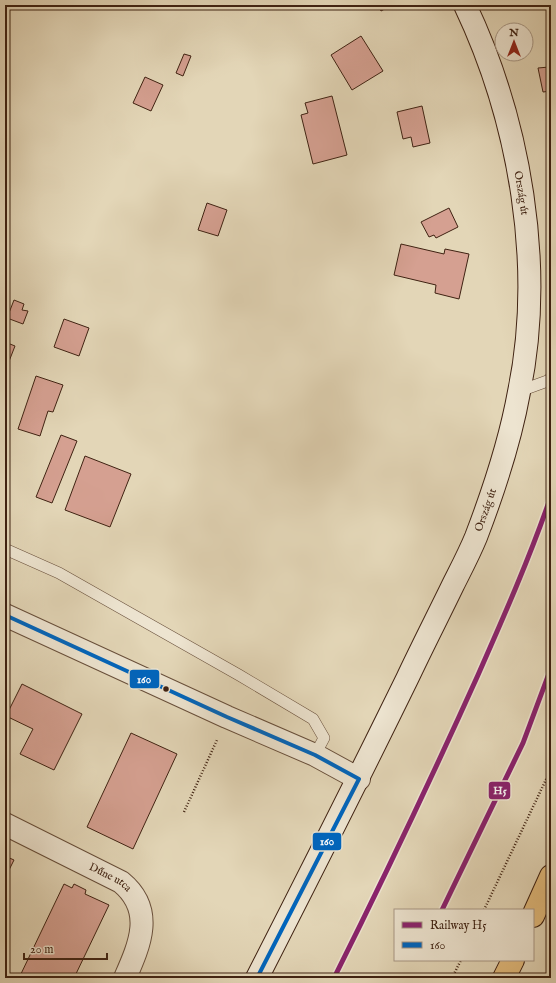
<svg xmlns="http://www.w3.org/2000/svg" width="556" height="983" viewBox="0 0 556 983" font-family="'IM FELL English',serif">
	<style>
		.building { fill: #d5a091; stroke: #3f2212 }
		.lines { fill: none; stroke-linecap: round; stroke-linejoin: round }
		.lane-casing { stroke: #684f3b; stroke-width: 12 }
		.street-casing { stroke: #684f3b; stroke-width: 24 }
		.secondary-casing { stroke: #3f2212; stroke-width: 24 }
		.primary-casing { stroke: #3f2212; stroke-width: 24 }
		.path { stroke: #3f2212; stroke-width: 2.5; stroke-dasharray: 1 2; stroke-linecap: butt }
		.lane { stroke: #ede4d0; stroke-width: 11 }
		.street { stroke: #ede4d0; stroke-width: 22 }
		.secondary { stroke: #ede4d0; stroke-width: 22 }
		.primary { stroke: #e2bb7c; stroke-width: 22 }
		.bus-1-casing { stroke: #ede4d0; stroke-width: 7 }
		.bus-1 { stroke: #0065bd; stroke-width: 4 }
		.rail-1-casing { stroke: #ede4d0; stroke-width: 8 }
		.rail-1 { stroke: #8a236c; stroke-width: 5 }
		.bus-dot { fill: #3f2212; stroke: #ede4d0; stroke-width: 1.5 }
		.labels { text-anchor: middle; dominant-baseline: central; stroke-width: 3.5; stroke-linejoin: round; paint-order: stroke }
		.street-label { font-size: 11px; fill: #3f2212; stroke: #ede4d0 }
		.line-badge { stroke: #ede4d0; stroke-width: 1.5 }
		.badge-label { font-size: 11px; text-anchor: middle; font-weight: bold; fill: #fff }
	</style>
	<rect width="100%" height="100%" fill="#e3d6b7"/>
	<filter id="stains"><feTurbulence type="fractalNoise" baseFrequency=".005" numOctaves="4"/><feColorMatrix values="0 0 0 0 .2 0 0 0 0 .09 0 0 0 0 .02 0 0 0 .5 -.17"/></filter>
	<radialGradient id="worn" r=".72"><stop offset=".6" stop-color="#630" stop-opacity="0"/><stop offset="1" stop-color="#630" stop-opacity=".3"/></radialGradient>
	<g class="building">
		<path d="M 301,5 L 310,5 L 303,9 Z"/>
		<path d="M 378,5 L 392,5 L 381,11 Z"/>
		<path d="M 361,36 L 383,71 L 352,90 L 331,55 Z"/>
		<path d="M 184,54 L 191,56 L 183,76 L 176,73 Z"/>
		<path d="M 549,67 L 551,91 L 543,92 L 538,68 Z"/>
		<path d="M 145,77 L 163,85 L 151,111 L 133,103 Z"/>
		<path d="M 332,96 L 347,155 L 313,164 L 301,115 L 308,113 L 305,103 Z"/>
		<path d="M 422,106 L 430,143 L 413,147 L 411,137 L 403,139 L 397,112 Z"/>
		<path d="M 207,203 L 227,210 L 218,236 L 198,230 Z"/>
		<path d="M 449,208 L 458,227 L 436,238 L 434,235 L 429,237 L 421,222 Z"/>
		<path d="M 401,244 L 444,254 L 445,249 L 469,254 L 459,299 L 435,293 L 436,285 L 394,275 Z"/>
		<path d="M 14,300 L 24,304 L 22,310 L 28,311 L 23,324 L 7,318 Z"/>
		<path d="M 64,319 L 89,328 L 79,356 L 54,347 Z"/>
		<path d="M 5,342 L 15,346 L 6,369 L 5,368 Z"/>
		<path d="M 36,376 L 63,385 L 53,412 L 48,411 L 40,436 L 18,429 Z"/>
		<path d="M 61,435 L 77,441 L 52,503 L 36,497 Z"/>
		<path d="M 85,456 L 131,474 L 110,527 L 65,510 Z"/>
		<path d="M 22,684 L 82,714 L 54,770 L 20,754 L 33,729 L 6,716 Z"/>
		<path d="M 131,733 L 177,754 L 133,849 L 87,827 Z"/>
		<path d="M 5,856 L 14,860 L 5,878 Z"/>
		<path d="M 64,884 L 72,888 L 74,884 L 86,890 L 85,894 L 109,905 L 74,978 L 19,978 Z"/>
	</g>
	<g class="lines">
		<defs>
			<g id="lane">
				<path d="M 520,391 L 550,380 L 551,377"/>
				<path d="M 5,549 L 59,573 L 239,675 L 313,719 L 324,738 L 315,755"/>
			</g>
			<g id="street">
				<path d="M 5,615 L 227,717 L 315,755 L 359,779"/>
				<path id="s1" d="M 5,824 L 121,882 C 155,910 140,944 125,978"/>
			</g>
			<g id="secondary">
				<path id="s2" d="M 257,978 C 308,878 358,779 407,679 C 422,647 438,616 453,585 C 461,569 469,554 476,537 C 494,490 510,442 519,392 C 545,266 520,121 465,5"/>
			</g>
			<g id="primary">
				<path d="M 533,916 L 551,876"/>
				<path d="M 504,978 L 513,960"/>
			</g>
		</defs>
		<use href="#lane" class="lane-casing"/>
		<use href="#street" class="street-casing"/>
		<use href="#secondary" class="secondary-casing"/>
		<use href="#primary" class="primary-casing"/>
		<g class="path">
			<path d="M 184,812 L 217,740"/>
			<path d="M 484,910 L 551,769"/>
			<path d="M 452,978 L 461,960"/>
		</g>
		<use href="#lane" class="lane"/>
		<use href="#street" class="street"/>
		<use href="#secondary" class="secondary"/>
		<use href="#primary" class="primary"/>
		<defs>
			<path id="bus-1" d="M 5,615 L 227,717 L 315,755 L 359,779 L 257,978"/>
		</defs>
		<use href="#bus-1" class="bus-1-casing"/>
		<use href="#bus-1" class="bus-1"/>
		<defs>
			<g id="rail-1">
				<path d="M 442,910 L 523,743 L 551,668"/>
				<path d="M 334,978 C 384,878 432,777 478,675 C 504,616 530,557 551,496"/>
			</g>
		</defs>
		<use href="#rail-1" class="rail-1-casing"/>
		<use href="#rail-1" class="rail-1"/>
	</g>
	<circle class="bus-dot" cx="166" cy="689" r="3.5"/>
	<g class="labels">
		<g class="street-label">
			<text transform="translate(521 193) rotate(81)">Ország út</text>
			<text stroke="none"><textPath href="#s2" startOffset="521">Ország út</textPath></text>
			<text stroke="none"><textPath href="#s1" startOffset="118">Dűne utca</textPath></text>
		</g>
	</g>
	<g class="line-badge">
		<rect x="129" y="669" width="31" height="20" rx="4" fill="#0065bd"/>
		<rect x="488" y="781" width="23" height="19" rx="4" fill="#8a236c"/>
		<rect x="312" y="832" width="30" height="19" rx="4" fill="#0065bd"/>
	</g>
	<g class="badge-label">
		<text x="144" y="683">160</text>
		<text x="500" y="794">H5</text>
		<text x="327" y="845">160</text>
	</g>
	<rect width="556" height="983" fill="none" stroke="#e3d6b7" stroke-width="20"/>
	<rect x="6" y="6" width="544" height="971" fill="none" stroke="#3f2212" stroke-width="2"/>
	<rect x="10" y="10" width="536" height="963" fill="none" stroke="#3f2212"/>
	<rect x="394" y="909" width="140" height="52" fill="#ede4d0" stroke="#a79684"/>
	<rect x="402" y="922" width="20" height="6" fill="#8a236c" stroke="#a79684"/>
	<text x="430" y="929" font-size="12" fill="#3f2212">Railway H5</text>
	<rect x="402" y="942" width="20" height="6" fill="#0065bd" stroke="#a79684"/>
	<text x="430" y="949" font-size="12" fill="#3f2212">160</text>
	<g transform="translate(514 42)"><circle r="19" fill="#ede4d0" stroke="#a79684"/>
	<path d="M0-3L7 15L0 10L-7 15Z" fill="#8f2418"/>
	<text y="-6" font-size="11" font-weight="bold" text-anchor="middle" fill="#3f2212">N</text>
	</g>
	<path d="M24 953v6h83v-6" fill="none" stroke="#3f2212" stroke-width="2"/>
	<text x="30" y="953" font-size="12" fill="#3f2212" stroke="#ede4d0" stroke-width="3" paint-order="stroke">20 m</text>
	<rect width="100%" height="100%" filter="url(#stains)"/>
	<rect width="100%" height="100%" fill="url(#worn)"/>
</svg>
